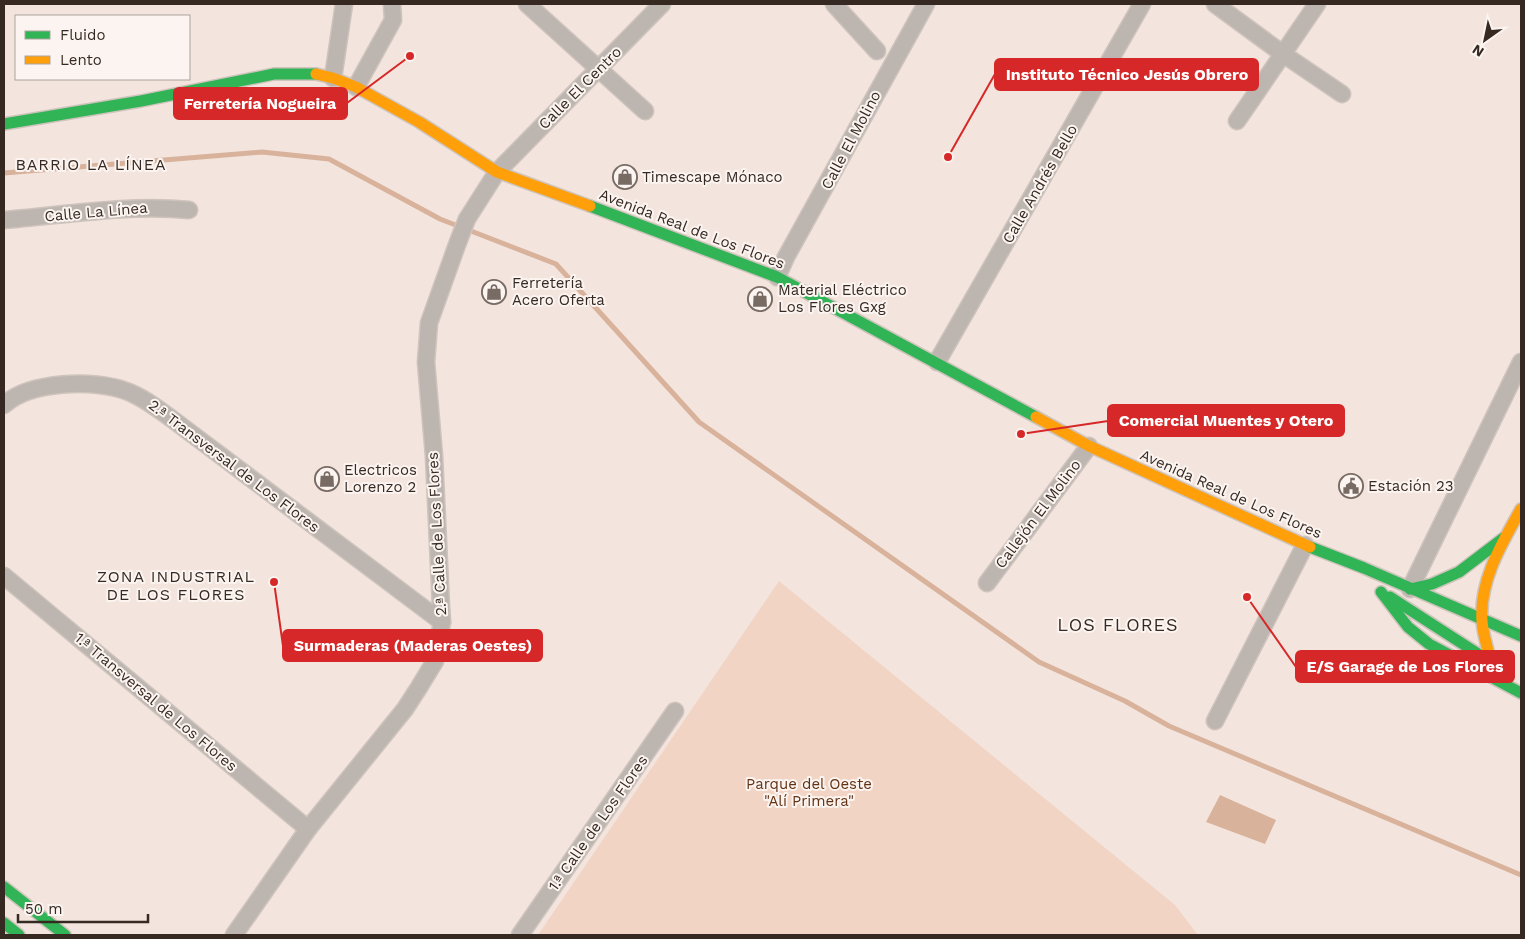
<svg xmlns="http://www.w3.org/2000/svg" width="1525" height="939" viewBox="0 0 1525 939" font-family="'Work Sans',sans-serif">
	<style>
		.green { fill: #f1d4c4 }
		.water { fill: #d9b29c }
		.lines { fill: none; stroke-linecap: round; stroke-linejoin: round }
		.stream { stroke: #d9b29c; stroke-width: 5 }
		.street-casing { stroke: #cfc4bd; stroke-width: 19 }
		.fast-casing { stroke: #cfc4bd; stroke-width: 14 }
		.slow-casing { stroke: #cfc4bd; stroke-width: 14 }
		.street { stroke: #bdb5b0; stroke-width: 16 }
		.fast { stroke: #30b455; stroke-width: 11 }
		.slow { stroke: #ff9f0a; stroke-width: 11 }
		.labels { text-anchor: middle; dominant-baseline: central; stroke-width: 4; stroke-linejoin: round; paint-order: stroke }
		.street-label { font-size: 15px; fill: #362922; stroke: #fbf4f0 }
		.poi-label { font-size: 15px; fill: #362922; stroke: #fbf4f0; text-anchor: start }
		.park-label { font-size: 15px; fill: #633314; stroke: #fbf4f0 }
		.neighbourhood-label { font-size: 16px; letter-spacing: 1px; fill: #362922; stroke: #fbf4f0 }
		.quarter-label { font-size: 18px; letter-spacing: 1px; fill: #362922; stroke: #fbf4f0 }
		.leader { fill: none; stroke: #d62828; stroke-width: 2 }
		.callout-dot { fill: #d62828; stroke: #fbf4f0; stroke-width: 2 }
		.callout { fill: #d62828; stroke: #d62828; stroke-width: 2 }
		.callout-label { font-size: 16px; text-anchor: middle; font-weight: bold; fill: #fff }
	</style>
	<rect width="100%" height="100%" fill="#f3e5dd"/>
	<path class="green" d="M 779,581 L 1175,905 L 1198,935 L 538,935 Z"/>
	<path class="water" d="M 1220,795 L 1276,820 L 1265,844 L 1206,822 Z"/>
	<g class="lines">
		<path class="stream" d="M 4,173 L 262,152 L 329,159 L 440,219 L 556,264 L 699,422 L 1039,662 L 1125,701 L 1169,726 L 1521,875"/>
		<defs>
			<g id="street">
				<path d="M 527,4 L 645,111"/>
				<path d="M 834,4 L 877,51"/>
				<path d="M 1215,4 L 1283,54 L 1342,94"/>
				<path d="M 333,78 L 344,4"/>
				<path d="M 356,87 L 393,20 L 392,4"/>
				<path d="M 1237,121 L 1317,4"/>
				<path d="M 4,220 C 65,215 128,204 189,210"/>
				<path d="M 777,277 L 786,257 L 926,4"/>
				<path d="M 937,362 L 1142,4"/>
				<path d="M 4,405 C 29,381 95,379 126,391 C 143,397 158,409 172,419 L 442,622"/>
				<path d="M 4,576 L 308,829"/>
				<path d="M 987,583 L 1089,446"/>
				<path d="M 1410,589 L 1521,362"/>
				<path d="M 1215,721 L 1305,545"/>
				<path d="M 234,935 L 308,829 L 405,709 L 418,689 L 435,661 L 442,622 L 441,607 L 434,456 L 426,362 L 429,323 L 458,242 L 467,219 L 497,172 L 662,4"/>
				<path d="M 520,935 L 675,711"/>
			</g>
			<g id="fast">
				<path d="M 4,124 L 141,101 L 274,74 L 316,74"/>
				<path d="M 590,206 L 777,277 L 1036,417"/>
				<path d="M 1310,547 L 1364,568 L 1521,636"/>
				<path d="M 1410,589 L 1432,584 L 1459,572 L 1505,537"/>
				<path d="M 1381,592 L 1408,627 L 1429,644 L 1521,693"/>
				<path d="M 1390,597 L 1500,668"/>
				<path d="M 4,887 L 65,935"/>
				<path d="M 4,923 L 19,935"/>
			</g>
			<g id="slow">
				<path d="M 316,74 L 333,78 L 356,87 L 419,122 L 497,172 L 590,206"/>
				<path d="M 1036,417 L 1089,446 L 1310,547"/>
				<path d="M 1491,663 C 1488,649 1483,635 1482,621 C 1479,581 1502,543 1521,509"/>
			</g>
		</defs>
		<use href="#street" class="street-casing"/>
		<use href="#fast" class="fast-casing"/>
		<use href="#slow" class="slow-casing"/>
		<use href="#street" class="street"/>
		<use href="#fast" class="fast"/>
		<use href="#slow" class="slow"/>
	</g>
	<defs>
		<symbol id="shop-ring" viewBox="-11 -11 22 22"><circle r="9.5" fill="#fbf4f0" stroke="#786b63" stroke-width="1.5"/><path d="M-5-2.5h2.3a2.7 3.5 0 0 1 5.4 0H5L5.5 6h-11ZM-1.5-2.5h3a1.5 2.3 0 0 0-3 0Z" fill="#786b63"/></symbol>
		<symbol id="civic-ring" viewBox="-11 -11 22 22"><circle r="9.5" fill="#fbf4f0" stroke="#786b63" stroke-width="1.5"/><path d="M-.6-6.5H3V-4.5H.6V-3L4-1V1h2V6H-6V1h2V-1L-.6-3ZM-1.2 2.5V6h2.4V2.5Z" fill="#786b63"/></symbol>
	</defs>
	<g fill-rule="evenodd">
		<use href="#shop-ring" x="611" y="163" width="28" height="28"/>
		<use href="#shop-ring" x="480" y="278" width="28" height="28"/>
		<use href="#shop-ring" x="746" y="285" width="28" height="28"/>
		<use href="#shop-ring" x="313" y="465" width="28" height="28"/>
		<use href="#civic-ring" x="1337" y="472" width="28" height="28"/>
	</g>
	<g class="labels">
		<g class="street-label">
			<text transform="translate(580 88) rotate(-45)">Calle El Centro</text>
			<text transform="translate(851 140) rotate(-62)">Calle El Molino</text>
			<text transform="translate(1040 184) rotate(-60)">Calle Andrés Bello</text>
			<text transform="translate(96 212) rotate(-5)">Calle La Línea</text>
			<text transform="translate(692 229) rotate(21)">Avenida Real de Los Flores</text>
			<text transform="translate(234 466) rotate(37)">2.ª Transversal de Los Flores</text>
			<text transform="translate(1231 494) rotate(24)">Avenida Real de Los Flores</text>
			<text transform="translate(1038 514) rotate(-53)">Callejón El Molino</text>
			<text transform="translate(437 534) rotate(-93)">2.ª Calle de Los Flores</text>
			<text transform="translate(156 702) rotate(40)">1.ª Transversal de Los Flores</text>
			<text transform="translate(598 823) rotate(-55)">1.ª Calle de Los Flores</text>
		</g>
		<g class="poi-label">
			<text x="642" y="177">Timescape Mónaco</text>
			<text x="512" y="283">Ferretería<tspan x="512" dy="17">Acero Oferta</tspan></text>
			<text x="778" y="290">Material Eléctrico<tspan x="778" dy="17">Los Flores Gxg</tspan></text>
			<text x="344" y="470">Electricos<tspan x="344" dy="17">Lorenzo 2</tspan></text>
			<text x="1368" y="486">Estación 23</text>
		</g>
		<g class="park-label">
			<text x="809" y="784">Parque del Oeste<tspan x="809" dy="17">"Alí Primera"</tspan></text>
		</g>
		<g class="neighbourhood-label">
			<text x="91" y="164">BARRIO LA LÍNEA</text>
			<text x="176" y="576">ZONA INDUSTRIAL<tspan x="176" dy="18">DE LOS FLORES</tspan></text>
		</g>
		<g class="quarter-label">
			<text x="1118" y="624">LOS FLORES</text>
		</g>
	</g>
	<path class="leader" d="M948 157L995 74M410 56L347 103M1021 434L1108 421M274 582L283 646M1247 597L1296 667"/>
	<g class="callout-dot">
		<circle cx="948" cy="157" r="5"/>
		<circle cx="410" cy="56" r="5"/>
		<circle cx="1021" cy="434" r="5"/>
		<circle cx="274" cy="582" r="5"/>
		<circle cx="1247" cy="597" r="5"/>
	</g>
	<g class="callout">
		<rect x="995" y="59" width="263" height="31" rx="5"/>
		<rect x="174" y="88" width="173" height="31" rx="5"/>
		<rect x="1108" y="405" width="236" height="31" rx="5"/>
		<rect x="283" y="630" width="259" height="31" rx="5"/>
		<rect x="1296" y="651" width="218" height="31" rx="5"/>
	</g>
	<g class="callout-label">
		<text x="1127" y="80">Instituto Técnico Jesús Obrero</text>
		<text x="260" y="109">Ferretería Nogueira</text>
		<text x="1226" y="426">Comercial Muentes y Otero</text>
		<text x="413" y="651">Surmaderas (Maderas Oestes)</text>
		<text x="1405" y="672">E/S Garage de Los Flores</text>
	</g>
	<rect width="1525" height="939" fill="none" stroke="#362922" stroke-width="10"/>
	<rect x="15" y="15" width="175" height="65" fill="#fbf4f0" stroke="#aca39e"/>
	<rect x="25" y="31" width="25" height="8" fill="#30b455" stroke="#aca39e"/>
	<text x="60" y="40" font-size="15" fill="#362922">Fluido</text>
	<rect x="25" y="56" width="25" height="8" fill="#ff9f0a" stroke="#aca39e"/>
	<text x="60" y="65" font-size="15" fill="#362922">Lento</text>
	<g transform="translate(1485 40) rotate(213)" stroke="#fbf4f0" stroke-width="4" paint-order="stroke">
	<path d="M0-4L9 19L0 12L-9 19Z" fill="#362922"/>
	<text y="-8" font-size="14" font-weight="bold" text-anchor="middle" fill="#362922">N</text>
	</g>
	<path d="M18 914v8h130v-8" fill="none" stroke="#362922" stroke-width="2.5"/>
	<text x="25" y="914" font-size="15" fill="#362922" stroke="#fbf4f0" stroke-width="4" paint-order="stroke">50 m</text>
</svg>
